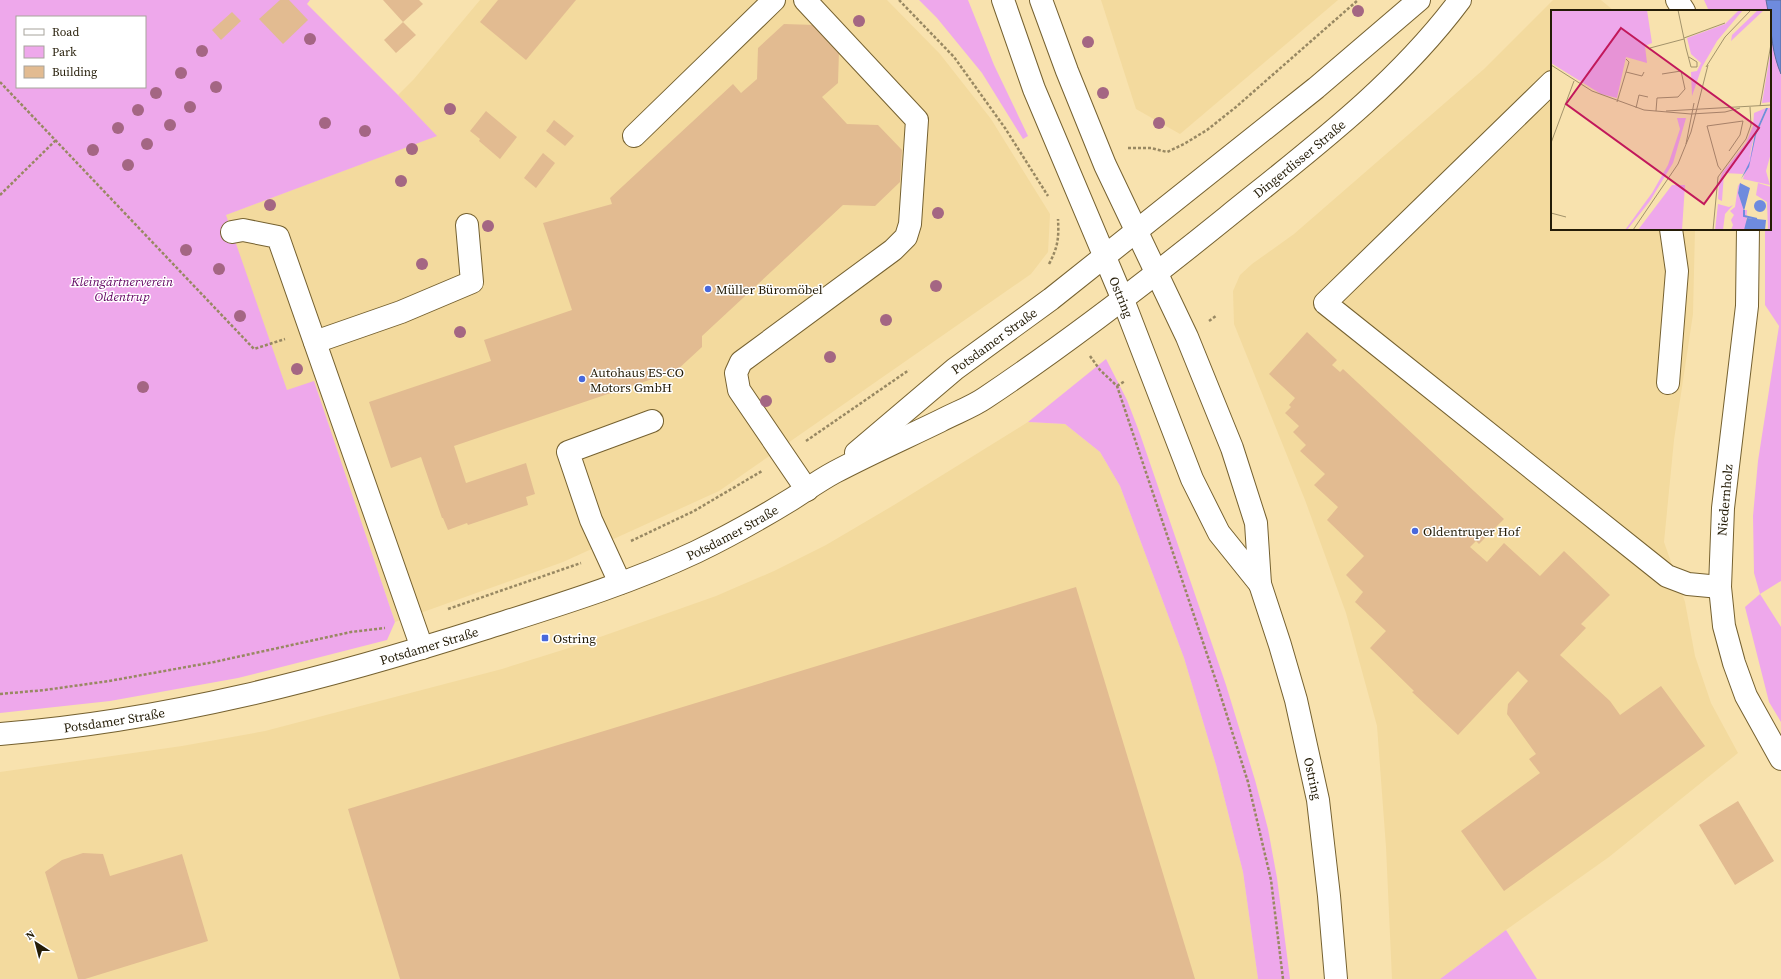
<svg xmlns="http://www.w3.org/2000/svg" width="1781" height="979" viewBox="0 0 1781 979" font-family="'Source Serif 4',serif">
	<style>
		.built { fill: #f3da9e }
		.green { fill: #eea8eb; fill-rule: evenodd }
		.water { fill: #6e8bde; stroke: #586a9e }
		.building { fill: #e2bb91 }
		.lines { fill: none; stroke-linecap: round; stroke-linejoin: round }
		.minor-casing { stroke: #756130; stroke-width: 24 }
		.major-casing { stroke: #756130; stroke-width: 24 }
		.path { stroke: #988862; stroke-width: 2.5; stroke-dasharray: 3 2; stroke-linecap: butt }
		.minor { stroke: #fff; stroke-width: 22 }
		.major { stroke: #fff; stroke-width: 22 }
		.tree { fill: #a46683 }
		.poi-dot { fill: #4868dc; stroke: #fff; stroke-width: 1.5 }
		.labels { text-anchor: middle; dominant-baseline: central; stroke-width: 3; stroke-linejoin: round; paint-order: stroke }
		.street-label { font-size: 13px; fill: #241c07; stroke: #fff }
		.park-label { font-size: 13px; font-style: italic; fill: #600060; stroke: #fff }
		.poi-label { font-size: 13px; fill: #241c07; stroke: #fff; text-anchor: start }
		.inset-river { fill: none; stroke: #6e8bde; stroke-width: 2 }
		.inset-road { fill: none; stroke: #a3936b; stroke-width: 1 }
		.view { fill: #c2185b; fill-opacity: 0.15; stroke: #c2185b; stroke-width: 2 }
		.inset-edge { fill: none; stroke: #241c07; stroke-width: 2 }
	</style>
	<rect width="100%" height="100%" fill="#f8e2ae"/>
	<g class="built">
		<path d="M 480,0 L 887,0 L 940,54 L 991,119 L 1050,214 L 1048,252 L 1031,274 L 719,491 L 563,562 L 395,622 L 314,382 L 287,391 L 225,215 L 436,136 L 398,95 L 414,79 Z"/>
		<path d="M 1101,0 L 1338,0 L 1180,134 L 1136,109 Z"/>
		<path d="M 1553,0 L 1601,0 L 1614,11 L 1552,11 L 1552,229 L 1695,229 L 1693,314 L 1674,440 L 1664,542 L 1685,602 L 1695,656 L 1711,703 L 1738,753 L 1609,857 L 1506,930 L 1440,979 L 1392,979 L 1386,847 L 1377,726 L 1346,613 L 1305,500 L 1234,324 L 1233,291 L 1240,275 L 1252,264 L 1294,234 L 1484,69 Z"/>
		<path d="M 1028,422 L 1065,424 L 1100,452 L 1120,486 L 1184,658 L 1216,765 L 1243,872 L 1258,979 L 0,979 L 0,772 L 182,746 L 265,731 L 502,669 L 569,648 L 716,596 L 774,571 L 826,545 L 894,505 Z"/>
	</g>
	<g class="green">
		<path d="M 0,0 L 310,0 L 307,4 L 398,95 L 437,136 L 226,215 L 287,390 L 314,381 L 395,622 L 387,640 L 238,678 L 110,701 L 0,713 ZM 17,17 L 145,17 L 145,87 L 17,87 Z"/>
		<path d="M 919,0 L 968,0 L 994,65 L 1028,136 L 1023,139 L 982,73 L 937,18 Z"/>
		<path d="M 1704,0 L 1766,0 L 1768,11 L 1709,11 Z"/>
		<path d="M 1770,22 L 1778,66 L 1781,74 L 1781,581 L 1760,594 L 1781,627 L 1781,722 L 1769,702 L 1745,607 L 1760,594 L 1754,573 L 1753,516 L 1758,461 L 1779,326 L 1765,305 L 1765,229 L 1770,229 Z"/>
		<path d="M 1106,359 L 1127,400 L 1140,434 L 1226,685 L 1255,780 L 1268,829 L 1277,878 L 1290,979 L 1258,979 L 1243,872 L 1216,765 L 1184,658 L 1120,486 L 1100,452 L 1065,424 L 1028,422 Z"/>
		<path d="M 1506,930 L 1537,979 L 1440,979 Z"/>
	</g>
	<path class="water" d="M 1766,0 L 1781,0 L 1781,74 C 1773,56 1770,31 1770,11 L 1768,11 Z"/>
	<g class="building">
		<path d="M 280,0 L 289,0 L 308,20 L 283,44 L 259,19 Z"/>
		<path d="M 383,0 L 419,0 L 423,4 L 403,22 Z"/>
		<path d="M 498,0 L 576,0 L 526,60 L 480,22 Z"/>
		<path d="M 232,12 L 241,21 L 221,40 L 212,30 Z"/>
		<path d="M 403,22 L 416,35 L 396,53 L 384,40 Z"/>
		<path d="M 784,24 L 815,25 L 839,51 L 838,83 L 822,97 L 847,124 L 878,125 L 902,150 L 900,182 L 875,206 L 843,205 L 702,336 L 702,347 L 676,371 L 454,446 L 466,483 L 526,463 L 535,494 L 526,497 L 528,505 L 468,525 L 467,523 L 448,530 L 443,518 L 442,518 L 421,457 L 391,468 L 369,402 L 491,361 L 484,340 L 572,310 L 543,223 L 612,204 L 610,198 L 733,84 L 741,93 L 757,79 L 758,48 Z"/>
		<path d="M 486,111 L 517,137 L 500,159 L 479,141 L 480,139 L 470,131 Z"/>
		<path d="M 554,120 L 574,136 L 565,146 L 546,131 Z"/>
		<path d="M 543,153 L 555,163 L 536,188 L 524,178 Z"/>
		<path d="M 1307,332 L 1337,360 L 1332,365 L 1340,372 L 1343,369 L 1504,519 L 1479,544 L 1476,541 L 1470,547 L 1487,562 L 1504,543 L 1540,576 L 1564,551 L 1610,595 L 1581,624 L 1586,628 L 1560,655 L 1610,701 L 1620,715 L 1661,686 L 1705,746 L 1504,891 L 1461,831 L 1540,773 L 1529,759 L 1536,754 L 1507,714 L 1508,704 L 1528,681 L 1518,671 L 1458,735 L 1412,692 L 1414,691 L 1370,648 L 1386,631 L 1355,602 L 1363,592 L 1346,575 L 1364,556 L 1327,520 L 1338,507 L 1314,485 L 1325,474 L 1300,451 L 1306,445 L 1293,432 L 1299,426 L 1285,413 L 1291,407 L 1289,405 L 1295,398 L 1269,374 Z"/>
		<path d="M 1076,587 L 1195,979 L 400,979 L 348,809 Z"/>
		<path d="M 1738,801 L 1774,861 L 1735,885 L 1699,825 Z"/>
		<path d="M 83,853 L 103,854 L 110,876 L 182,854 L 208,941 L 85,979 L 78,979 L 45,872 L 62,860 Z"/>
	</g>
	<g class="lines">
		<defs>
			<g id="minor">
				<path d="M 805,0 L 917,120 L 910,224 L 906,237 L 893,250 L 741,362 L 736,373 L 739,390 L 807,490"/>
				<path d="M 1677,0 L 1684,11"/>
				<path d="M 1552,82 L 1325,303 L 1667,576 L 1688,584 L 1720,587"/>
				<path d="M 634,136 L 774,0"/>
				<path d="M 1748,229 L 1747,306 L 1723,508 L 1720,587 L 1724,626 L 1734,663 L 1746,696 L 1781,759"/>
				<path d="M 232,232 L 243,230 L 278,237 L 422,648"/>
				<path d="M 315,342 L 401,312 L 472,282 L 467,225"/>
				<path d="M 1668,383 L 1677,271 L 1671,229"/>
				<path id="s1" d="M 856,453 L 955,369 L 1051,299 L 1316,88 L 1419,0"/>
				<path d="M 620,583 L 591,520 L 568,452 L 652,421"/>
				<path id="s2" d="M 0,734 C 165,721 326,679 483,629 C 555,606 628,584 696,552 C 729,536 761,518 792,499 C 806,490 820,480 835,472 C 869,454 905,438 940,421 C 955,413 972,407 985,398 C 1069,342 1149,280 1227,217 C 1310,150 1396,86 1460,0"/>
			</g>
			<g id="major">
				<path id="s3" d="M 1003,0 L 1034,89 L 1123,300 L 1192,479 L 1219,533 L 1260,584"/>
				<path id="s4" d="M 1041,0 L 1067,71 L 1105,165 L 1187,337 L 1232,448 L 1256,523 L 1260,584 L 1280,645 L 1296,700 L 1318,800 L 1329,896 L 1336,979"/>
			</g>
		</defs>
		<use href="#minor" class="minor-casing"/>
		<use href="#major" class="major-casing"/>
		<g class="path">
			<path d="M 899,0 L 954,57 L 1005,128 L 1048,196"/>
			<path d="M 0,82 L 254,349 L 285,339"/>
			<path d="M 1128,148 L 1151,148 L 1167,152 L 1184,144 L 1207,130 L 1236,107 L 1358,0"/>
			<path d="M 0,195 L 56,140"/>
			<path d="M 1049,264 C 1058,247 1059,238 1058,219"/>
			<path d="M 1209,321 L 1216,316"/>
			<path d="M 1090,356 L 1100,370 L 1117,386 L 1217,684 L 1248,782 L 1271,880 L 1283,979"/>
			<path d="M 1117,386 L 1125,381"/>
			<path d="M 806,441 L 909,370"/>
			<path d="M 631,541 L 694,511 L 762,471"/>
			<path d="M 448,609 L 581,563"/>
			<path d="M 0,694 L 45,690 L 109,681 L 214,662 L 351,632 L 385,628"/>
		</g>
		<use href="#minor" class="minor"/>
		<use href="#major" class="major"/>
	</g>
	<g class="tree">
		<circle cx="1358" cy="11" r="6"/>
		<circle cx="859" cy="21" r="6"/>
		<circle cx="310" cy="39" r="6"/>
		<circle cx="1088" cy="42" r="6"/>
		<circle cx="202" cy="51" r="6"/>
		<circle cx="181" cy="73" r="6"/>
		<circle cx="216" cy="87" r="6"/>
		<circle cx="156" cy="93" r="6"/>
		<circle cx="1103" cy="93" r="6"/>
		<circle cx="190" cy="107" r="6"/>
		<circle cx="450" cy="109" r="6"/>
		<circle cx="138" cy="110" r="6"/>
		<circle cx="325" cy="123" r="6"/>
		<circle cx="1159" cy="123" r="6"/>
		<circle cx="170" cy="125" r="6"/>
		<circle cx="118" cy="128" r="6"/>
		<circle cx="365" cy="131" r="6"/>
		<circle cx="147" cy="144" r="6"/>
		<circle cx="412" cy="149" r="6"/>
		<circle cx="93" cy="150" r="6"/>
		<circle cx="128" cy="165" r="6"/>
		<circle cx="401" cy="181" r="6"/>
		<circle cx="270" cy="205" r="6"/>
		<circle cx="938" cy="213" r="6"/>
		<circle cx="488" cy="226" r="6"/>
		<circle cx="186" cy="250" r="6"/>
		<circle cx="422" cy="264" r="6"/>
		<circle cx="219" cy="269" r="6"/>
		<circle cx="936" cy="286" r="6"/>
		<circle cx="240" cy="316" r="6"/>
		<circle cx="886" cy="320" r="6"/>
		<circle cx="460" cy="332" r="6"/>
		<circle cx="830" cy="357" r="6"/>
		<circle cx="297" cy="369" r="6"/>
		<circle cx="143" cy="387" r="6"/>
		<circle cx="766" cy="401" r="6"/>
	</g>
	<g class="poi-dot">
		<circle cx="708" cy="289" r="4"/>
		<circle cx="582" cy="379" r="4"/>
		<circle cx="1415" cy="531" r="4"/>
		<rect x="541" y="634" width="8" height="8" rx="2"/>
	</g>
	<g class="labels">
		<g class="street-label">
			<text stroke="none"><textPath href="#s2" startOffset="1445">Dingerdisser Straße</textPath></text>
			<text stroke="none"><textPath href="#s3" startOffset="320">Ostring</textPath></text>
			<text stroke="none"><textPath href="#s1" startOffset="178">Potsdamer Straße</textPath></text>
			<text transform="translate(1725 500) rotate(-85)">Niedernholz</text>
			<text stroke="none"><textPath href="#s2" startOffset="763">Potsdamer Straße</textPath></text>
			<text stroke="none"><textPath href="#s2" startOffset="439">Potsdamer Straße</textPath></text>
			<text stroke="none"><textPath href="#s2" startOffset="115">Potsdamer Straße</textPath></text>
			<text stroke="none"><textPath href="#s4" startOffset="829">Ostring</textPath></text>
		</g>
		<g class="park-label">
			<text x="122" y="281">Kleingärtnerverein<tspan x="122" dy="15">Oldentrup</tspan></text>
		</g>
		<g class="poi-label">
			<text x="716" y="289">Müller Büromöbel</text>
			<text x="590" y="372">Autohaus ES-CO<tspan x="590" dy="15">Motors GmbH</tspan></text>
			<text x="1423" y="531">Oldentruper Hof</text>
			<text x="553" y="638">Ostring</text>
		</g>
	</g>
	<g transform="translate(1551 10)">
		<rect width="220" height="220" fill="#f8e2ae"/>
		<path d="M 0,0 L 96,0 L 101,33 L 94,36 L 96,53 L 75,47 L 66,88 L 50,84 L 0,53 ZM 188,0 L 192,0 L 166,31 L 151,57 L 141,86 L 140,62 L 146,61 L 150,53 L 140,44 L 136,28 L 174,14 ZM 207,0 L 213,0 L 180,31 L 181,25 ZM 220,39 L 220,92 L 211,93 ZM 215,98 L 204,123 L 196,157 L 192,164 L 173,163 L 171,191 L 167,189 L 168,172 L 171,163 L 195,133 L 202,116 L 203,103 ZM 217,98 L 220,98 L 220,143 L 215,161 L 219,175 L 192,169 L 205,125 ZM 126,108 L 135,108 L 122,153 L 99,191 L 76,220 L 74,220 L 101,183 L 117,155 L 129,119 ZM 190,172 L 187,183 L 193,200 L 196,200 L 195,216 L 193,220 L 180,220 L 182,215 L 180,210 L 183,205 L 179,201 L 184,197 L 187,176 ZM 207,173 L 220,177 L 220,220 L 217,220 L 216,192 L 205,185 ZM 121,175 L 134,175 L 131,220 L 87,220 ZM 167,194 L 178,197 L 182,195 L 174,204 L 172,220 L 164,220 Z" fill="#eea8eb"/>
		<path d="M 215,98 L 217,98 L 205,125 L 198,157 L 190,169 L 199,151 L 204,123 ZM 189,173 L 199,178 L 193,201 L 187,183 ZM203 196a6 6 0 1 1 12 0a6 6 0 1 1-12 0ZM 196,208 L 215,210 L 214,220 L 193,220 Z" fill="#6e8bde"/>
		<path class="inset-river" d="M 193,200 L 193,206 L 206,209"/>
		<path class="inset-road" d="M 127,0 L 135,38 L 140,57 L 146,57 L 146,52 L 138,47M 133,28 L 174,13M 99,38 L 133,29M 0,55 L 41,81 L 93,100 L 140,104 L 174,102 L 189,98M 155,57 L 174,27 L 200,0M 75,62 L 91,66 L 93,62M 66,92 L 78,52 L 75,49M 209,96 L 220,34M 85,98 L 88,85 L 97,87M 105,101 L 106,88 L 127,87 L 134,79 L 130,61 L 111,64M 115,101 L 220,95M 0,133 L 23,71M 135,134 L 143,93M 170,160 L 167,156 L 156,116 L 192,111 L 189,125 L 178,141M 0,203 L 15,207M 82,220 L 127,154 L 140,122 L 157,55M 162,220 L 167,167 L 195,129 L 200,115 L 199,97"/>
		<path class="view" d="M 70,18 L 208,118 L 153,194 L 15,94 Z"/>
		<rect width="220" height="220" class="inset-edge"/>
	</g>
	<rect x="16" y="16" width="130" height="72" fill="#ffffff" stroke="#a7a49c"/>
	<rect x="24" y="29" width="20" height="6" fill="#ffffff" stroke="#a7a49c"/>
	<text x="52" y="36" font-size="12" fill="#241c07">Road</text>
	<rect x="24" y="46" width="20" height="12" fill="#eea8eb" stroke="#a7a49c"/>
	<text x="52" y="56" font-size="12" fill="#241c07">Park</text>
	<rect x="24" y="66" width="20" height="12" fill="#e2bb91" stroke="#a7a49c"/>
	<text x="52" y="76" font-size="12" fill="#241c07">Building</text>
	<g transform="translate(36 943) rotate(324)" stroke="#ffffff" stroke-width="3" paint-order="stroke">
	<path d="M0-3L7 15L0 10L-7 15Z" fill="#241c07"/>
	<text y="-6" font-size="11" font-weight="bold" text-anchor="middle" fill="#241c07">N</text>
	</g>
</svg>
